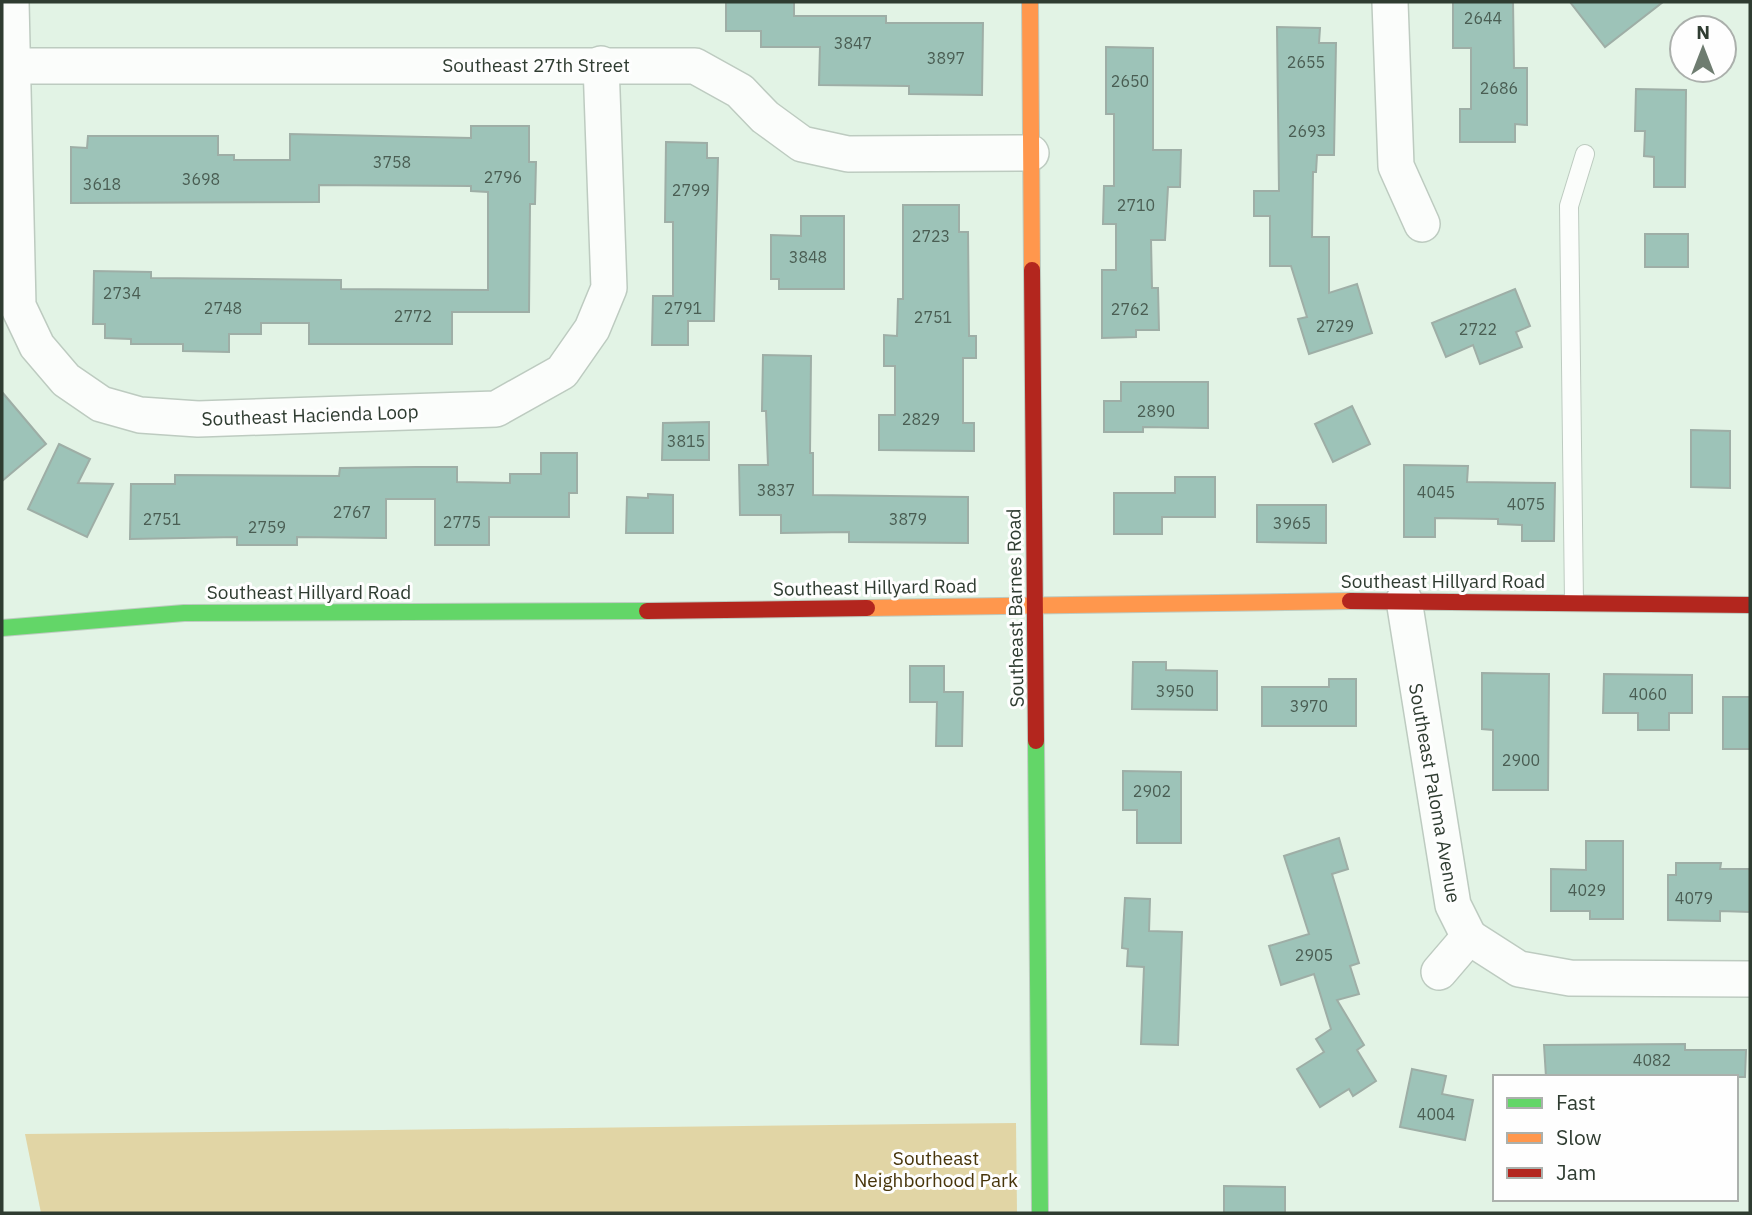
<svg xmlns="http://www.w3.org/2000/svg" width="1752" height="1215" viewBox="0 0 1752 1215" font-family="'IBM Plex Sans',sans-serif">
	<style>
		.green { fill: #e1d5a5 }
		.building { fill: #9dc3b8; stroke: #9eaea6; stroke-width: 2 }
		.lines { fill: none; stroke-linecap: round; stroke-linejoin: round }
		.lane-casing { stroke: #bdcbc0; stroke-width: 20 }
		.street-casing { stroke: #bdcbc0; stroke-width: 38 }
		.fast-casing { stroke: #bdcbc0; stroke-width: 18 }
		.slow-casing { stroke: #bdcbc0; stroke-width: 18 }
		.jam-casing { stroke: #bdcbc0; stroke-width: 18 }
		.lane { stroke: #fbfdfb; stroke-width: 18 }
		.street { stroke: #fbfdfb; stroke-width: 35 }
		.fast { stroke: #63d668; stroke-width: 16 }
		.slow { stroke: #ff974d; stroke-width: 16 }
		.jam { stroke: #b3261e; stroke-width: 16 }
		.labels { text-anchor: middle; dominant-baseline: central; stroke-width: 6; stroke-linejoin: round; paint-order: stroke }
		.number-label { font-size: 16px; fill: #4a5e53 }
		.street-label { font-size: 19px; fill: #2f3c31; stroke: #fefefe }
		.park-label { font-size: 19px; fill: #47350b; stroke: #fefefe }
	</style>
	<rect width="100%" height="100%" fill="#e2f3e5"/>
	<path class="green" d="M 1016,1123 L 1017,1213 L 41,1213 L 25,1134 Z"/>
	<g class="building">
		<path d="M 726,2 L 794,2 L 794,16 L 886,16 L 886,23 L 983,23 L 982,95 L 909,94 L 909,86 L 819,85 L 820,47 L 761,47 L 761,31 L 726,31 Z"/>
		<path d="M 1453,2 L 1513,2 L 1514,68 L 1527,68 L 1527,125 L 1515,124 L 1515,142 L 1460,142 L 1460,109 L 1471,109 L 1471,48 L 1453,48 Z"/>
		<path d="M 1570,2 L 1663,2 L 1605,47 Z"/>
		<path d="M 1277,27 L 1320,28 L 1319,43 L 1336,43 L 1334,155 L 1317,155 L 1316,172 L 1313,172 L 1312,237 L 1329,237 L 1329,293 L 1357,284 L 1372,333 L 1309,354 L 1298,319 L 1307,317 L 1291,266 L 1270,266 L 1270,216 L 1254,216 L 1254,191 L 1279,191 Z"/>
		<path d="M 1106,47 L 1153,48 L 1153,150 L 1181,150 L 1180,187 L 1168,187 L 1165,240 L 1151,240 L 1152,288 L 1158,288 L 1159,330 L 1136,330 L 1136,337 L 1102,338 L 1102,270 L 1116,270 L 1116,224 L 1103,224 L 1104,186 L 1114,186 L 1114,114 L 1106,114 Z"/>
		<path d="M 1636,89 L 1686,90 L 1685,187 L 1654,187 L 1654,157 L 1644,156 L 1645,131 L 1635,131 Z"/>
		<path d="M 471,126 L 529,126 L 529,162 L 536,162 L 535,204 L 530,204 L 529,312 L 452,312 L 452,344 L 309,344 L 309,323 L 261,323 L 261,334 L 229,334 L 229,352 L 183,351 L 183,344 L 131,344 L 131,339 L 105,338 L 105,324 L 93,324 L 94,271 L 151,272 L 151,278 L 341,280 L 341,289 L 488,290 L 488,192 L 471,191 L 471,186 L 319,185 L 319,202 L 71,203 L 71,147 L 87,148 L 88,136 L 218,136 L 218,155 L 234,155 L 234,160 L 290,160 L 290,134 L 471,138 Z"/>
		<path d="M 666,142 L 707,143 L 707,158 L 718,158 L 714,321 L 688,321 L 688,345 L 652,345 L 653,296 L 673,296 L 673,222 L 665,222 Z"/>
		<path d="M 903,205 L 959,205 L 959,232 L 968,232 L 969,336 L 976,336 L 976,358 L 963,358 L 963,423 L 974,423 L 974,451 L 879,450 L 879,415 L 895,415 L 895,366 L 884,366 L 884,335 L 897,336 L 898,299 L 903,299 Z"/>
		<path d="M 801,216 L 844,216 L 844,289 L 779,289 L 779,279 L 771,279 L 771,235 L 801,236 Z"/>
		<rect x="1645" y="234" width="43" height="33"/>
		<path d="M 1515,289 L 1530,326 L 1516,332 L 1522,347 L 1480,364 L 1473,345 L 1446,357 L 1432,323 Z"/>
		<path d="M 763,355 L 811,356 L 810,453 L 813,453 L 813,495 L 968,497 L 968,543 L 849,542 L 849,532 L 781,533 L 781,515 L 740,515 L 739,465 L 768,465 L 766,411 L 762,411 Z"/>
		<path d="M 1121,382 L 1208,382 L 1208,428 L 1143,427 L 1143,432 L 1104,432 L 1104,401 L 1121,401 Z"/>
		<path d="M 2,392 L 46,444 L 2,481 Z"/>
		<path d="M 1352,406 L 1370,444 L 1333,462 L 1315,424 Z"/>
		<path d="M 709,422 L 709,460 L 662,460 L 663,423 Z"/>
		<path d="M 1691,430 L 1730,431 L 1730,488 L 1691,487 Z"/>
		<path d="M 59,444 L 90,459 L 78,483 L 113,484 L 87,537 L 28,509 Z"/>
		<path d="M 541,453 L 577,453 L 577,493 L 569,493 L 569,517 L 489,517 L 489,545 L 435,545 L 435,499 L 386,499 L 386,538 L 297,537 L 297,545 L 237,545 L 237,537 L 130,539 L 131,484 L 175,484 L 175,475 L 339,476 L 340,468 L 416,467 L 457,467 L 457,482 L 510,483 L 510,474 L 541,474 Z"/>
		<path d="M 1404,465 L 1468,466 L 1467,482 L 1555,483 L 1554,541 L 1522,541 L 1522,525 L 1498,524 L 1498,519 L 1435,518 L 1435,537 L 1404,537 Z"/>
		<path d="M 1175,477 L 1215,477 L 1215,517 L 1162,517 L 1162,534 L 1114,534 L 1114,493 L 1175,493 Z"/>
		<path d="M 648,494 L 673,495 L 673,533 L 626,533 L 627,497 L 648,498 Z"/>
		<path d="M 1257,505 L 1326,505 L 1326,543 L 1257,542 Z"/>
		<path d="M 1133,662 L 1166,662 L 1166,670 L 1217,671 L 1217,710 L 1132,709 Z"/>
		<path d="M 910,666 L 944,666 L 944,692 L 963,692 L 962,746 L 936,746 L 937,702 L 910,702 Z"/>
		<path d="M 1482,673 L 1549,674 L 1548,790 L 1493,790 L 1493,730 L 1482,729 Z"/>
		<path d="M 1604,674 L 1692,675 L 1692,713 L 1669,713 L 1669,730 L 1638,730 L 1638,713 L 1603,713 Z"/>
		<path d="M 1329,679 L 1356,679 L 1356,726 L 1262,726 L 1262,687 L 1329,687 Z"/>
		<rect x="1723" y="697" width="27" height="52"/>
		<path d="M 1123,771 L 1181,772 L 1181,843 L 1137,843 L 1137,810 L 1123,810 Z"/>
		<path d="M 1339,838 L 1348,869 L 1332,874 L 1359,963 L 1350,966 L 1359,994 L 1337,1000 L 1364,1045 L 1357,1050 L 1376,1081 L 1353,1096 L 1349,1089 L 1320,1107 L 1297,1069 L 1324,1052 L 1316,1039 L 1331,1029 L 1314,974 L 1281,985 L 1269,946 L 1309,934 L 1284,856 Z"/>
		<path d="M 1586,841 L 1623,841 L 1623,919 L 1590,919 L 1590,911 L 1551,911 L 1551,869 L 1586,870 Z"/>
		<path d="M 1676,863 L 1721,863 L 1720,869 L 1750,869 L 1750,912 L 1720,911 L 1720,921 L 1668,920 L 1668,875 L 1676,875 Z"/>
		<path d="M 1125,898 L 1150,899 L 1149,931 L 1182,932 L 1178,1045 L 1141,1044 L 1144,967 L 1127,966 L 1128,949 L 1122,948 Z"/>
		<path d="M 1685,1044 L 1685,1050 L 1746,1050 L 1745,1077 L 1546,1077 L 1544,1045 Z"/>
		<path d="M 1412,1069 L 1446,1076 L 1442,1094 L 1473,1100 L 1465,1140 L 1400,1127 Z"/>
		<path d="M 1224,1186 L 1285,1187 L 1285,1213 L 1224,1213 Z"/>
	</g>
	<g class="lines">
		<defs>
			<path id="lane" d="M 1574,602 L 1569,206 L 1585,154"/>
			<g id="street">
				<path d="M 11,2 L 18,306 L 37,346 L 66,380 L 101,404 L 140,415 L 198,419 L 496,409 L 562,372 L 592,329 L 609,288 L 601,64"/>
				<path d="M 1390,2 L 1396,166 L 1422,224"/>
				<path d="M 13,66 L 695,66 L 740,91 L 765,117 L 802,144 L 848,154 L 1031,153"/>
				<path d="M 1404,600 L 1453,905 L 1469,937"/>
				<path d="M 1469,937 L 1519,969 L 1570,978 L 1750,979"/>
				<path d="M 1439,972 L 1469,937"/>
			</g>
			<g id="fast">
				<path d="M 2,628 L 184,613 L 647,611"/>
				<path d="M 1036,741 L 1040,1213"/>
			</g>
			<g id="slow">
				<path d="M 1030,2 L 1032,270"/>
				<path d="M 867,608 L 1350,601"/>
			</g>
			<g id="jam">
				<path d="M 1032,270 L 1036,741"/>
				<path d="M 1350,601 L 1750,605"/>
				<path d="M 647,611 L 867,608"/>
			</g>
		</defs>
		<use href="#lane" class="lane-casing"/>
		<use href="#street" class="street-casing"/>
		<use href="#fast" class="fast-casing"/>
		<use href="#slow" class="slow-casing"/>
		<use href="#jam" class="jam-casing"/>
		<use href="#lane" class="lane"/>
		<use href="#street" class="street"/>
		<use href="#fast" class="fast"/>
		<use href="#slow" class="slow"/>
		<use href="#jam" class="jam"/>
	</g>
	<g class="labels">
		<g class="number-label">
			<text x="1483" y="18">2644</text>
			<text x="853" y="43">3847</text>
			<text x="946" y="58">3897</text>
			<text x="1306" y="62">2655</text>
			<text x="1130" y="81">2650</text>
			<text x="1499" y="88">2686</text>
			<text x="1307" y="131">2693</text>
			<text x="392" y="162">3758</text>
			<text x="503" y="177">2796</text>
			<text x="201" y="179">3698</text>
			<text x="102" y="184">3618</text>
			<text x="691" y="190">2799</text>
			<text x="1136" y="205">2710</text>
			<text x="931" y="236">2723</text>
			<text x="808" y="257">3848</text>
			<text x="122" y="293">2734</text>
			<text x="223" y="308">2748</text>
			<text x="683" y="308">2791</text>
			<text x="1130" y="309">2762</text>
			<text x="413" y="316">2772</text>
			<text x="933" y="317">2751</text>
			<text x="1335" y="326">2729</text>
			<text x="1478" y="329">2722</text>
			<text x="1156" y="411">2890</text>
			<text x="921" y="419">2829</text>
			<text x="686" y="441">3815</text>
			<text x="776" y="490">3837</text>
			<text x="1436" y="492">4045</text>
			<text x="1526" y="504">4075</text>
			<text x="352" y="512">2767</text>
			<text x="162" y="519">2751</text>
			<text x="908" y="519">3879</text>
			<text x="462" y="522">2775</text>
			<text x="1292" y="523">3965</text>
			<text x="267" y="527">2759</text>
			<text x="1175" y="691">3950</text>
			<text x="1648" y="694">4060</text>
			<text x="1309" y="706">3970</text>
			<text x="1521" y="760">2900</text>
			<text x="1152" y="791">2902</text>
			<text x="1587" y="890">4029</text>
			<text x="1694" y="898">4079</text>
			<text x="1314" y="955">2905</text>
			<text x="1652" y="1060">4082</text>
			<text x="1436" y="1114">4004</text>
		</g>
		<g class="street-label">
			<text x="536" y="65">Southeast 27th Street</text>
			<text transform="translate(310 415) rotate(-2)">Southeast Hacienda Loop</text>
			<text x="1443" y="581">Southeast Hillyard Road</text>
			<text transform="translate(875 587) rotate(-1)">Southeast Hillyard Road</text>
			<text x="309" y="592">Southeast Hillyard Road</text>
			<text transform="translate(1015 608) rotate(-91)">Southeast Barnes Road</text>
			<text transform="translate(1435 793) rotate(80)">Southeast Paloma Avenue</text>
		</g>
		<g class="park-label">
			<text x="936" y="1158">Southeast<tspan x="936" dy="22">Neighborhood Park</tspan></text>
		</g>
	</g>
	<rect width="1752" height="1215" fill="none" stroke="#2f3c31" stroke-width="7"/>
	<rect x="1493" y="1075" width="245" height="126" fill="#fefefe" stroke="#abb0ac" stroke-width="2"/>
	<rect x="1507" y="1098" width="35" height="10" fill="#63d668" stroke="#abb0ac" stroke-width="2"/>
	<text x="1556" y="1110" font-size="21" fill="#2f3c31">Fast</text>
	<rect x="1507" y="1133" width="35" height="10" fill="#ff974d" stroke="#abb0ac" stroke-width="2"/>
	<text x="1556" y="1145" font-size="21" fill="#2f3c31">Slow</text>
	<rect x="1507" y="1168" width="35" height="10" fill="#b3261e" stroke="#abb0ac" stroke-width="2"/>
	<text x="1556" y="1180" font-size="21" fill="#2f3c31">Jam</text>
	<g transform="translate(1703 49)"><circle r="33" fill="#fefefe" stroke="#abb0ac" stroke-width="2"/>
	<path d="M0-5L12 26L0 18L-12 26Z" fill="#6e7c70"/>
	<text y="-10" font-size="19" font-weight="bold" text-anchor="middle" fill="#2f3c31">N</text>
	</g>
</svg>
